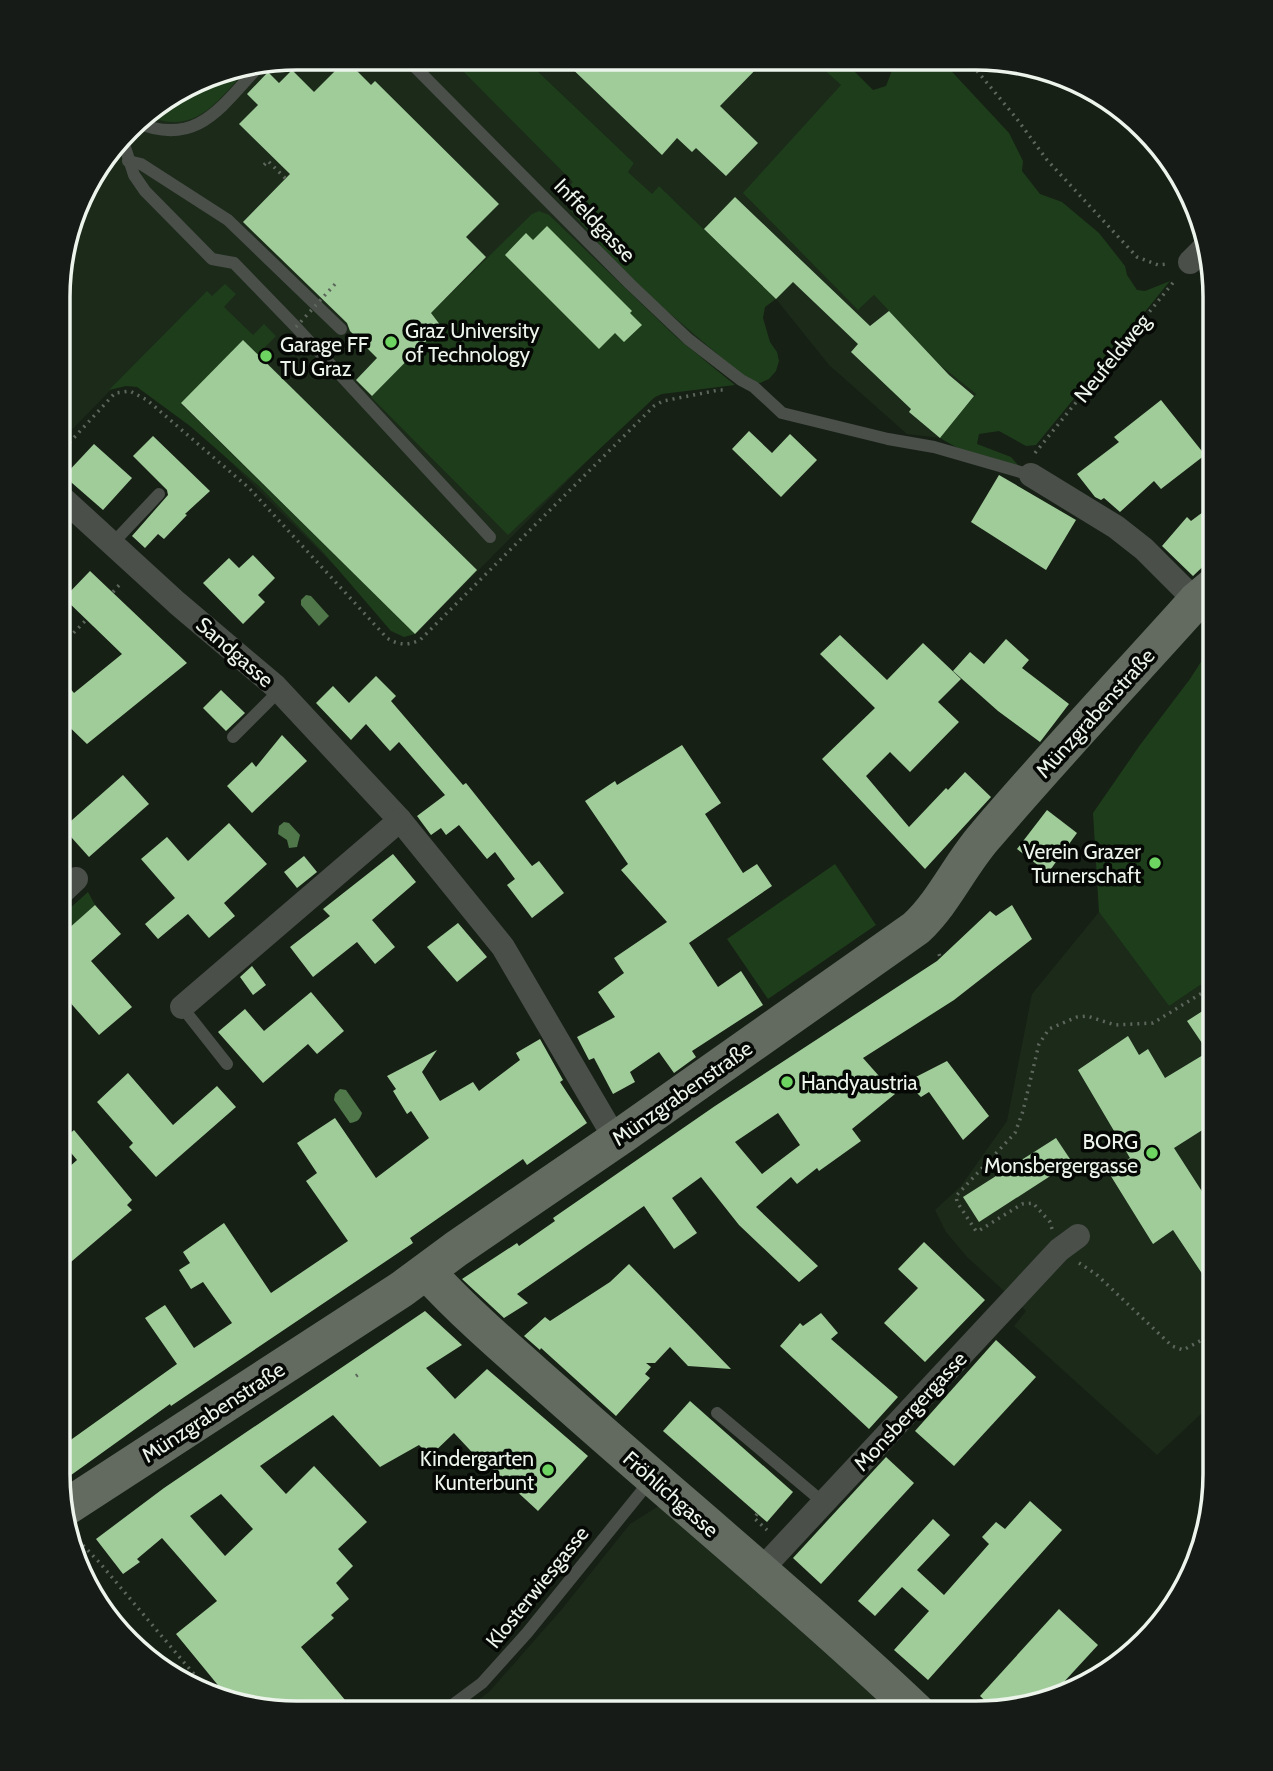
<svg xmlns="http://www.w3.org/2000/svg" width="1273" height="1771" viewBox="0 0 1273 1771" font-family="Cabin,sans-serif">
	<style>
		.built { fill: #1c2a1a }
		.green { fill: #1e3d1b }
		.water { fill: #4f774a }
		.building { fill: #a0cc9a; fill-rule: evenodd }
		.lines { fill: none; stroke-linecap: round; stroke-linejoin: round }
		.path { stroke: #5d675c; stroke-width: 3.5; stroke-dasharray: 2 5; stroke-linecap: butt }
		.service { stroke: #4a4f49; stroke-width: 12 }
		.minor { stroke: #4a4f49; stroke-width: 24 }
		.secondary { stroke: #636b61; stroke-width: 37 }
		.path-bridge { stroke: #5d675c; stroke-width: 3.5; stroke-dasharray: 2 5; stroke-linecap: butt }
		.poi-dot { fill: #6dd361; stroke: #050805; stroke-width: 2.5 }
		.labels { text-anchor: middle; dominant-baseline: central; stroke-width: 7; stroke-linejoin: round; paint-order: stroke }
		.street-label { font-size: 21px; fill: #ecf4eb; stroke: #050805 }
		.poi-label { font-size: 21px; fill: #ecf4eb; stroke: #050805; text-anchor: start }
		.rim { fill: none; stroke: #ecf4eb; stroke-width: 3.5 }
	</style>
	<rect width="100%" height="100%" fill="#162015"/>
	<g class="built">
		<path d="M 297,58 L 494,58 L 754,319 L 653,395 L 415,634 L 397,628 L 134,366 L 60,442 L 60,265 L 90,178 L 139,117 L 219,71 Z"/>
		<path d="M 538,58 L 812,59 L 841,85 L 859,309 L 874,295 L 941,366 L 976,394 L 940,438 L 907,434 L 829,365 L 776,299 L 659,186 L 652,195 L 628,172 L 634,163 L 530,64 Z"/>
		<path d="M 1099,912 L 1169,1006 L 1215,975 L 1215,1401 L 1157,1455 L 1014,1326 L 1026,1311 L 967,1257 L 946,1232 L 935,1210 L 961,1186 L 1007,1121 L 1032,994 Z"/>
		<path d="M 673,1497 L 918,1713 L 462,1712 L 489,1692 L 562,1609 L 630,1524 Z"/>
	</g>
	<g class="green">
		<path d="M 450,58 L 538,59 L 530,64 L 634,163 L 628,172 L 652,194 L 659,186 L 776,299 L 765,307 L 763,318 L 770,342 L 777,352 L 779,361 L 776,371 L 769,379 L 760,383 L 753,382 L 737,371 L 645,292 L 611,258 L 558,196 L 573,182 Z"/>
		<path d="M 812,59 L 842,59 L 873,90 L 886,86 L 896,60 L 941,60 L 1009,133 L 1023,161 L 1022,171 L 1040,194 L 1062,202 L 1099,233 L 1125,266 L 1127,275 L 1137,290 L 1145,291 L 1170,281 L 1036,445 L 1026,446 L 999,431 L 979,434 L 977,444 L 1011,457 L 1019,466 L 961,450 L 940,438 L 976,394 L 941,366 L 874,295 L 858,310 L 743,193 L 841,85 Z"/>
		<path d="M 251,65 C 220,97 199,136 150,117 L 171,99 L 219,71 Z"/>
		<path d="M 539,211 L 549,215 L 676,337 L 735,385 L 662,394 L 655,397 L 508,535 L 371,397 L 441,326 L 431,313 L 532,214 Z"/>
		<path d="M 225,284 L 236,294 L 224,307 L 253,335 L 264,324 L 276,336 L 258,354 L 243,340 L 181,404 L 415,634 L 404,637 L 391,631 L 323,552 L 259,486 L 190,426 L 137,387 L 126,386 L 109,390 L 207,291 L 212,296 Z"/>
		<path d="M 1215,640 L 1215,975 L 1169,1006 L 1099,912 L 1093,813 L 1140,745 L 1190,679 Z"/>
		<path d="M 835,864 L 876,925 L 768,999 L 727,939 Z"/>
		<path d="M 88,892 L 95,905 L 59,937 L 59,918 Z"/>
	</g>
	<g class="water">
		<path d="M 306,595 L 311,596 L 329,616 L 319,626 L 301,605 L 301,600 Z"/>
		<path d="M 284,822 L 289,823 L 300,835 L 297,847 L 289,848 L 287,840 L 278,834 L 279,826 Z"/>
		<path d="M 340,1089 L 346,1090 L 362,1113 C 360,1119 358,1122 350,1123 L 334,1100 L 335,1094 Z"/>
	</g>
	<g class="building">
		<path d="M 562,59 L 766,59 L 720,106 L 758,143 L 726,176 L 696,148 L 692,152 L 677,138 L 662,155 Z"/>
		<path d="M 346,60 L 371,85 L 375,81 L 499,204 L 466,237 L 486,257 L 431,313 L 441,326 L 372,396 L 356,380 L 377,358 L 350,331 L 347,323 L 243,222 L 290,174 L 239,124 L 258,105 L 247,94 L 268,72 L 279,83 L 292,70 L 314,92 Z"/>
		<path d="M 735,197 L 870,326 L 889,311 L 949,375 L 974,396 L 940,438 L 909,412 L 911,409 L 851,352 L 858,344 L 793,282 L 776,299 L 704,229 Z"/>
		<path d="M 547,226 L 632,311 L 630,313 L 642,325 L 624,342 L 615,333 L 599,349 L 505,255 L 526,233 L 533,240 Z"/>
		<path d="M 243,340 L 477,570 L 415,634 L 181,403 Z"/>
		<path d="M 1161,400 L 1205,455 L 1161,489 L 1154,481 L 1120,512 L 1104,498 L 1101,500 L 1095,497 L 1077,474 L 1119,442 L 1114,437 Z"/>
		<path d="M 749,431 L 772,453 L 790,434 L 817,460 L 781,497 L 732,449 Z"/>
		<path d="M 153,436 L 210,491 L 185,514 L 187,515 L 164,539 L 158,534 L 145,548 L 132,536 L 168,495 L 167,490 L 133,456 Z"/>
		<path d="M 94,444 L 132,478 L 103,510 L 64,476 Z"/>
		<path d="M 999,475 L 1076,520 L 1046,570 L 971,522 Z"/>
		<path d="M 1215,503 L 1215,555 L 1193,576 L 1162,546 L 1187,517 L 1191,521 Z"/>
		<path d="M 253,555 L 275,578 L 258,595 L 265,602 L 243,624 L 203,583 L 229,558 L 239,568 Z"/>
		<path d="M 90,571 L 187,663 L 87,744 L 59,717 L 59,676 L 74,693 L 122,654 L 64,598 Z"/>
		<path d="M 840,635 L 887,680 L 923,643 L 961,679 L 938,702 L 959,722 L 910,772 L 890,752 L 866,776 L 909,827 L 946,788 L 948,790 L 965,772 L 991,797 L 925,869 L 822,759 L 875,708 L 820,654 Z"/>
		<path d="M 1006,639 L 1029,660 L 1022,668 L 1069,704 L 1040,742 L 998,711 L 953,671 L 970,652 L 984,664 Z"/>
		<path d="M 376,676 L 396,696 L 391,701 L 463,785 L 466,783 L 532,866 L 539,861 L 564,893 L 532,918 L 507,885 L 515,879 L 495,852 L 487,859 L 459,825 L 446,835 L 441,828 L 431,835 L 417,816 L 445,795 L 399,742 L 390,751 L 366,724 L 351,740 L 316,703 L 333,686 L 349,703 Z"/>
		<path d="M 221,690 L 245,713 L 226,731 L 203,708 Z"/>
		<path d="M 282,735 L 307,761 L 252,813 L 227,786 L 252,762 L 256,767 Z"/>
		<path d="M 682,745 L 721,803 L 705,814 L 743,873 L 757,864 L 772,886 L 689,943 L 718,987 L 741,971 L 763,1005 L 692,1051 L 696,1057 L 674,1073 L 659,1052 L 630,1072 L 635,1082 L 613,1094 L 594,1058 L 589,1060 L 577,1037 L 615,1017 L 598,992 L 624,973 L 614,958 L 667,922 L 621,870 L 628,864 L 585,801 L 615,781 L 617,785 Z"/>
		<path d="M 123,775 L 149,804 L 89,857 L 63,828 Z"/>
		<path d="M 1047,810 L 1077,833 L 1048,873 L 1017,849 Z"/>
		<path d="M 229,823 L 267,864 L 224,903 L 235,916 L 209,938 L 188,914 L 158,939 L 145,924 L 175,898 L 141,859 L 167,837 L 188,861 Z"/>
		<path d="M 393,854 L 416,882 L 372,920 L 395,947 L 375,964 L 357,942 L 313,977 L 290,947 L 330,916 L 323,909 Z"/>
		<path d="M 304,856 L 317,872 L 297,888 L 284,872 Z"/>
		<path d="M 95,905 L 121,934 L 91,961 L 132,1007 L 99,1035 L 59,990 L 59,937 Z"/>
		<path d="M 1012,905 L 1032,939 L 954,1000 L 863,1058 L 895,1094 L 852,1129 L 861,1141 L 819,1171 L 817,1168 L 797,1184 L 791,1177 L 756,1207 L 818,1266 L 799,1282 L 739,1225 L 701,1177 L 672,1198 L 697,1233 L 674,1249 L 644,1206 L 517,1294 L 528,1303 L 504,1318 L 462,1279 L 517,1243 L 519,1246 L 555,1221 L 553,1218 L 715,1106 L 937,961 L 990,911 L 996,916 ZM 778,1113 L 800,1145 L 762,1174 L 735,1142 Z"/>
		<path d="M 458,923 L 487,957 L 457,982 L 427,947 Z"/>
		<path d="M 252,966 L 266,985 L 253,995 L 240,977 Z"/>
		<path d="M 311,992 L 344,1031 L 317,1054 L 308,1044 L 263,1083 L 218,1032 L 245,1009 L 264,1031 Z"/>
		<path d="M 1215,1003 L 1215,1122 L 1174,1148 L 1203,1193 L 1215,1186 L 1215,1293 L 1173,1230 L 1153,1244 L 1109,1173 L 1130,1158 L 1078,1070 L 1128,1036 L 1139,1055 L 1148,1049 L 1165,1078 L 1208,1052 L 1187,1021 Z"/>
		<path d="M 540,1039 L 563,1080 L 560,1082 L 587,1123 L 527,1165 L 523,1159 L 410,1238 L 413,1243 L 171,1406 L 170,1404 L 60,1483 L 58,1449 L 177,1364 L 145,1318 L 165,1305 L 194,1348 L 232,1323 L 203,1282 L 191,1289 L 179,1270 L 190,1263 L 183,1252 L 224,1223 L 271,1293 L 348,1241 L 306,1181 L 317,1173 L 297,1143 L 335,1118 L 376,1178 L 429,1138 L 411,1111 L 407,1114 L 393,1091 L 396,1089 L 387,1076 L 437,1050 L 422,1072 L 440,1101 L 473,1082 L 479,1091 L 520,1060 L 516,1053 Z"/>
		<path d="M 947,1061 L 989,1116 L 963,1140 L 929,1092 L 921,1097 L 906,1082 Z"/>
		<path d="M 128,1073 L 173,1125 L 217,1086 L 236,1107 L 156,1177 L 129,1147 L 133,1143 L 97,1102 Z"/>
		<path d="M 74,1130 L 132,1200 L 127,1205 L 132,1210 L 58,1273 L 58,1177 L 77,1160 L 61,1141 Z"/>
		<path d="M 1056,1138 L 1072,1162 L 979,1222 L 963,1197 Z"/>
		<path d="M 924,1242 L 985,1300 L 925,1362 L 884,1323 L 918,1288 L 898,1269 Z"/>
		<path d="M 629,1264 L 731,1369 L 688,1366 L 670,1347 L 655,1363 L 646,1363 L 651,1367 L 645,1374 L 650,1378 L 616,1416 L 541,1348 L 540,1350 L 524,1336 L 545,1317 L 550,1321 L 610,1282 Z"/>
		<path d="M 425,1311 L 462,1345 L 426,1368 L 455,1399 L 487,1369 L 588,1456 L 538,1511 L 486,1463 L 484,1465 L 454,1433 L 430,1456 L 419,1445 L 380,1467 L 333,1415 L 260,1466 L 286,1494 L 314,1466 L 367,1522 L 338,1549 L 353,1566 L 336,1583 L 349,1599 L 331,1615 L 334,1618 L 301,1647 L 355,1712 L 266,1711 L 226,1695 L 176,1634 L 217,1601 L 162,1538 L 137,1559 L 140,1562 L 123,1574 L 96,1539 L 164,1488 ZM 221,1494 L 253,1529 L 225,1556 L 190,1516 Z"/>
		<path d="M 821,1313 L 838,1333 L 831,1339 L 898,1397 L 869,1429 L 780,1346 L 800,1323 L 803,1326 Z"/>
		<path d="M 996,1340 L 1036,1377 L 954,1466 L 915,1431 Z"/>
		<path d="M 690,1401 L 793,1492 L 767,1522 L 663,1431 Z"/>
		<path d="M 886,1457 L 914,1483 L 821,1584 L 793,1558 Z"/>
		<path d="M 1030,1501 L 1062,1530 L 928,1680 L 894,1650 L 929,1611 L 902,1587 L 875,1616 L 858,1601 L 933,1519 L 950,1535 L 917,1570 L 944,1595 L 989,1544 L 982,1537 L 996,1522 L 1005,1529 Z"/>
		<path d="M 1059,1609 L 1098,1645 L 1051,1696 L 994,1709 L 980,1696 Z"/>
	</g>
	<g class="lines">
		<g class="path">
			<path d="M 968,60 L 1017,119 L 1047,160 L 1137,257 L 1158,265 L 1167,264"/>
			<path d="M 264,165 L 268,161 L 286,179"/>
			<path d="M 60,453 L 115,393 L 130,391 L 147,400 L 249,488 L 387,638 C 398,645 408,646 420,640 L 654,406 L 663,401 L 719,390 L 727,390"/>
			<path d="M 1035,453 L 1176,279"/>
			<path d="M 113,592 L 121,583"/>
			<path d="M 59,648 L 87,619"/>
			<path d="M 59,721 L 64,721"/>
			<path d="M 939,954 L 940,957"/>
			<path d="M 1052,1229 L 1050,1222 L 1033,1203 L 1022,1204 L 980,1230 L 976,1231 L 957,1202 L 956,1196 L 1015,1133 L 1023,1111 L 1039,1044 L 1049,1029 L 1077,1017 L 1087,1016 L 1115,1025 L 1153,1023 L 1215,985"/>
			<path d="M 1079,1263 L 1096,1274 L 1172,1346 L 1183,1350 L 1215,1333"/>
			<path d="M 356,1376 L 360,1373"/>
			<path d="M 757,1514 L 754,1518 L 767,1530"/>
			<path d="M 72,1537 L 77,1539 L 99,1562 L 204,1686"/>
		</g>
		<g class="service">
			<path d="M 406,58 L 630,284 L 688,339 L 741,380 L 754,387 L 782,413 L 888,439 L 934,447 L 1031,475"/>
			<path d="M 135,122 C 198,149 222,105 261,64"/>
			<path d="M 122,138 L 134,175 L 145,191 L 212,259 L 234,263 L 296,327 L 490,537"/>
			<path d="M 128,161 L 141,164 L 228,220 L 341,329"/>
			<path d="M 113,543 L 159,494"/>
			<path d="M 233,737 L 279,691"/>
			<path d="M 182,1007 L 227,1064"/>
			<path d="M 717,1413 L 824,1503"/>
			<path d="M 443,1712 L 482,1683 L 527,1633 L 650,1481"/>
		</g>
		<g class="minor">
			<path d="M 1190,262 L 1204,248"/>
			<path d="M 1031,475 L 1116,527 L 1144,549 L 1196,601"/>
			<path d="M 59,495 L 177,603 L 275,686 L 400,820 L 503,947 L 616,1140"/>
			<path d="M 59,895 L 76,879"/>
			<path d="M 182,1007 L 400,820"/>
			<path d="M 760,1571 L 1059,1250 L 1078,1236"/>
		</g>
		<g class="secondary">
			<path d="M 427,1272 C 471,1320 522,1362 571,1406 C 686,1508 806,1607 918,1713"/>
			<path d="M 65,1508 L 402,1289 L 456,1249 L 624,1134 L 916,928 C 945,901 960,864 986,835 C 1054,755 1126,679 1196,601 L 1215,585"/>
		</g>
		<path class="path-bridge" d="M 296,327 L 336,283"/>
	</g>
	<g class="poi-dot">
		<circle cx="391" cy="342" r="7"/>
		<circle cx="266" cy="356" r="7"/>
		<circle cx="1155" cy="863" r="7"/>
		<circle cx="787" cy="1082" r="7"/>
		<circle cx="1152" cy="1153" r="7"/>
		<circle cx="548" cy="1470" r="7"/>
	</g>
	<g class="labels">
		<g class="street-label">
			<text transform="translate(595 220) rotate(46)">Inffeldgasse</text>
			<text transform="translate(1112 358) rotate(-51)">Neufeldweg</text>
			<text transform="translate(235 652) rotate(41)">Sandgasse</text>
			<text transform="translate(1095 713) rotate(-48)">Münzgrabenstraße</text>
			<text transform="translate(682 1093) rotate(-35)">Münzgrabenstraße</text>
			<text transform="translate(910 1411) rotate(-47)">Monsbergergasse</text>
			<text transform="translate(213 1412) rotate(-33)">Münzgrabenstraße</text>
			<text transform="translate(671 1494) rotate(41)">Fröhlichgasse</text>
			<text transform="translate(537 1587) rotate(-51)">Klosterwiesgasse</text>
		</g>
		<g class="poi-label">
			<text x="405" y="330">Graz University<tspan x="405" dy="24">of Technology</tspan></text>
			<text x="280" y="344">Garage FF<tspan x="280" dy="24">TU Graz</tspan></text>
			<text x="1141" y="851" text-anchor="end">Verein Grazer<tspan x="1141" dy="24">Turnerschaft</tspan></text>
			<text x="801" y="1082">Handyaustria</text>
			<text x="1138" y="1141" text-anchor="end">BORG<tspan x="1138" dy="24">Monsbergergasse</tspan></text>
			<text x="534" y="1458" text-anchor="end">Kindergarten<tspan x="534" dy="24">Kunterbunt</tspan></text>
		</g>
	</g>
	<path d="M0 0H1273V1771H0ZM297 70H976A227 227 0 0 1 1203 297V1474A227 227 0 0 1 976 1701H297A227 227 0 0 1 70 1474V297A227 227 0 0 1 297 70Z" fill="#171b17" fill-rule="evenodd"/>
	<path class="rim" d="M297 70H976A227 227 0 0 1 1203 297V1474A227 227 0 0 1 976 1701H297A227 227 0 0 1 70 1474V297A227 227 0 0 1 297 70Z"/>
</svg>
